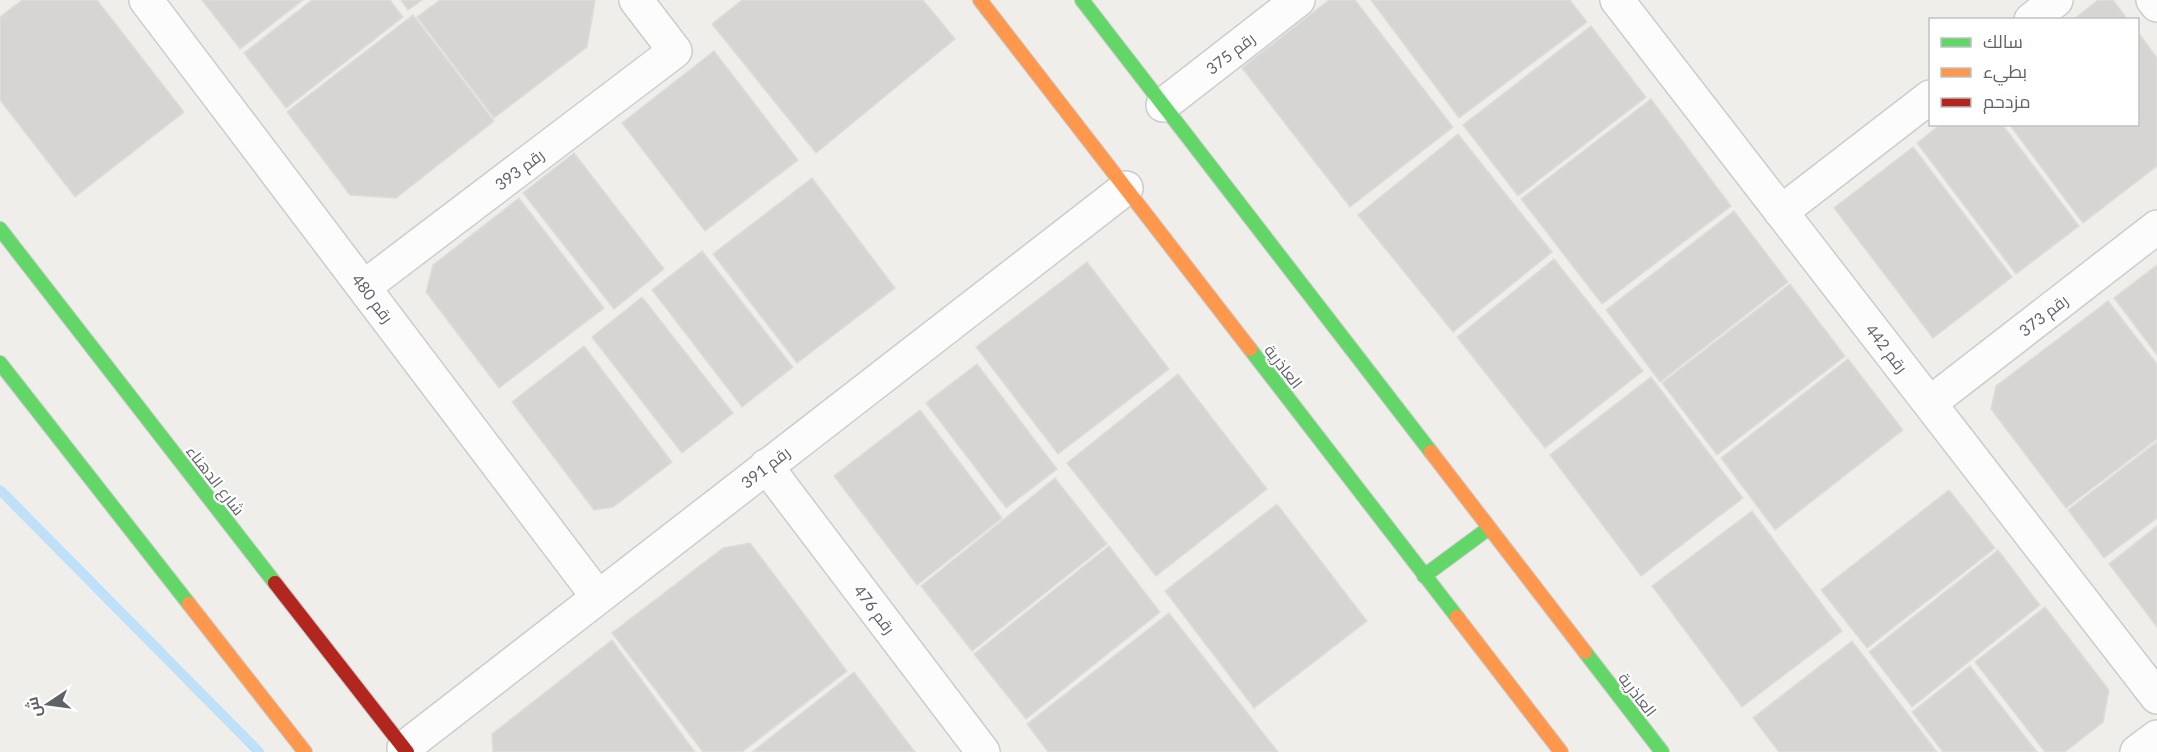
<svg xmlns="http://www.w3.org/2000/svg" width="2157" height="752" viewBox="0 0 2157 752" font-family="Lato,Cairo,sans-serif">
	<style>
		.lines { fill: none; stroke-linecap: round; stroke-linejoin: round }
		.stream { stroke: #bfe0f9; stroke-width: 10 }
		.building { fill: #d6d5d3; stroke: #deddd9; stroke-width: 1.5 }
		.street-casing { stroke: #cbcccc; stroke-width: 36 }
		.fast-casing { stroke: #cacacb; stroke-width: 16 }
		.slow-casing { stroke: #cacacb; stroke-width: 16 }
		.jam-casing { stroke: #cacacb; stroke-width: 16 }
		.street { stroke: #fdfcfc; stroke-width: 33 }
		.fast { stroke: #63d668; stroke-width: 14 }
		.slow { stroke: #ff974d; stroke-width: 14 }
		.jam { stroke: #b3261e; stroke-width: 14 }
		.labels { text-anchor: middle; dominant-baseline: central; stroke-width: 4.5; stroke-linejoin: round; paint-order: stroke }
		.street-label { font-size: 16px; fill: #5f6368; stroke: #fff }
	</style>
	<rect width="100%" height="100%" fill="#efeeea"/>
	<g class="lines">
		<path class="stream" d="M 0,490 L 259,752"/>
	</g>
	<g class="building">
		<path d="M 22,0 L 97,0 L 184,112 L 75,197 L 0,100 L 0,17 Z"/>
		<path d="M 202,0 L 303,0 L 240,49 Z"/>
		<path d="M 312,0 L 390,0 L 403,17 L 286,108 L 244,53 Z"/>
		<path d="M 401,0 L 422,0 L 408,10 Z"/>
		<path d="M 440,0 L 594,0 L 595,1 L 587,47 L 494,118 L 417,17 Z"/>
		<path d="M 742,0 L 923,0 L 955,39 L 816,153 L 712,24 Z"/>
		<path d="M 1329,0 L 1355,0 L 1453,127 L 1350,207 L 1242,68 Z"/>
		<path d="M 1371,0 L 1570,0 L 1587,22 L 1459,118 Z"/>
		<path d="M 2098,0 L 2113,0 L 2128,20 L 2073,20 Z"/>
		<path d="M 413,15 L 494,121 L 396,198 L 350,195 L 287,112 Z"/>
		<path d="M 1591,26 L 1646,97 L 1518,196 L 1463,125 Z"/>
		<path d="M 2138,32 L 2157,58 L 2157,166 L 2083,223 L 2009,124 L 2138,124 Z"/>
		<path d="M 714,51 L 798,160 L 705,231 L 622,123 Z"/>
		<path d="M 1651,99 L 1731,206 L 1602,304 L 1521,199 Z"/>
		<path d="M 1941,124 L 2002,124 L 2079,226 L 2016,274 L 1917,143 Z"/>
		<path d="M 1458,134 L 1552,252 L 1453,332 L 1358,215 Z"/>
		<path d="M 1913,147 L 2012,277 L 1933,338 L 1834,208 Z"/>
		<path d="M 574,153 L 664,269 L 614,309 L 523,193 Z"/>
		<path d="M 812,178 L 895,288 L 797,363 L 713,254 Z"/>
		<path d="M 519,198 L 604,308 L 499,388 L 426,292 L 433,265 Z"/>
		<path d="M 1734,211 L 1788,282 L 1660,382 L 1606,310 Z"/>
		<path d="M 702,251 L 793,367 L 742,407 L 652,290 Z"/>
		<path d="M 1554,259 L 1643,371 L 1545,448 L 1457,337 Z"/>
		<path d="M 1087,262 L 1169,369 L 1058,454 L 976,347 Z"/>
		<path d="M 2157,265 L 2157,355 L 2114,298 Z"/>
		<path d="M 1790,284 L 1845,356 L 1717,455 L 1662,383 Z"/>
		<path d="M 642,297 L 733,413 L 682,453 L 592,337 Z"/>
		<path d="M 2108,301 L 2157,364 L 2157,439 L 2066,508 L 1991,409 L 1996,386 Z"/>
		<path d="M 584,346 L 672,462 L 613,507 L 594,510 L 512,402 Z"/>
		<path d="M 1848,359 L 1903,430 L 1775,530 L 1721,458 Z"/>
		<path d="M 977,364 L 1057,469 L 1006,508 L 926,403 Z"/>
		<path d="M 1178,374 L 1267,489 L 1156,576 L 1067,463 Z"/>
		<path d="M 1651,377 L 1743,498 L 1641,576 L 1550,455 Z"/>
		<path d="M 920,410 L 1002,518 L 917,585 L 834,476 Z"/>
		<path d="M 2157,442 L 2157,518 L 2104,558 L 2068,510 Z"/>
		<path d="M 1055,478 L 1107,544 L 972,651 L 921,586 Z"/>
		<path d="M 1949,490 L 1995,548 L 1867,648 L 1821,590 Z"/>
		<path d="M 1277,504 L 1367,621 L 1254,708 L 1165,591 Z"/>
		<path d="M 1752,511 L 1842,631 L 1742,707 L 1652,586 Z"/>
		<path d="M 2157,526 L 2157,627 L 2109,564 Z"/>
		<path d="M 750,543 L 847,671 L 742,752 L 703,752 L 612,633 L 723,548 Z"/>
		<path d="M 1109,546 L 1160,612 L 1026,719 L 974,654 Z"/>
		<path d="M 1998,550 L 2040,605 L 1912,707 L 1869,652 Z"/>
		<path d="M 2045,607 L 2109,690 L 2103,722 L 2065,752 L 2045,752 L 1975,662 Z"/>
		<path d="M 1169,613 L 1278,752 L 1048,752 L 1027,724 Z"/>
		<path d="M 612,640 L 695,752 L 493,752 L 492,734 Z"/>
		<path d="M 1852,641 L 1937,752 L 1779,752 L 1753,718 Z"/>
		<path d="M 1970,666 L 2037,752 L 1943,752 L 1912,712 Z"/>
		<path d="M 854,672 L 915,752 L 752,752 Z"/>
	</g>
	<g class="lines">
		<defs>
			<g id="street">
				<path d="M 146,0 L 598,597"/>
				<path d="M 1617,0 L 2157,697"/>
				<path d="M 2153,0 L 2157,5"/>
				<path d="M 2031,20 L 2056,0"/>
				<path d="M 1163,105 L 1298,0"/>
				<path d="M 1781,212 L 1930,97"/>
				<path d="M 364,287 L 675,51 L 636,0"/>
				<path d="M 1930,403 L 2157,227"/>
				<path d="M 766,466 L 983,752"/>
				<path d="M 404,748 L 1126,188"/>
				<path d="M 2137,752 L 2157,737"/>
			</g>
			<g id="fast">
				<path d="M 1082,0 L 1431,452"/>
				<path d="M 0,229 L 275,583"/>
				<path d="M 1250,349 L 1457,617"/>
				<path d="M 0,363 L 189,604"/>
				<path d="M 1424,576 L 1489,528"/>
				<path d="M 1585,652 L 1662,752"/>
			</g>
			<g id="slow">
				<path d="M 980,0 L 1250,349"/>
				<path d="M 1431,452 L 1585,652"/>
				<path d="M 189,604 L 305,752"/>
				<path d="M 1457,617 L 1561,752"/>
			</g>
			<path id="jam" d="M 275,583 L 407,752"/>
		</defs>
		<use href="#street" class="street-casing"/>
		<use href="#fast" class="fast-casing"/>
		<use href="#slow" class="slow-casing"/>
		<use href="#jam" class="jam-casing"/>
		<use href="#street" class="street"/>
		<use href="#fast" class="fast"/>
		<use href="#slow" class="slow"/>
		<use href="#jam" class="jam"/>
	</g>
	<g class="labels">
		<g class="street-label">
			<text transform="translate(1230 53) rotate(-38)">رقم 375</text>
			<text transform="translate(519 169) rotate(-37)">رقم 393</text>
			<text transform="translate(373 298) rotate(53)">رقم 480</text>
			<text transform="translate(2043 315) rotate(-38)">رقم 373</text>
			<text transform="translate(1887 348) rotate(52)">رقم 442</text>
			<text transform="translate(1284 366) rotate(52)">العاذرية</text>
			<text transform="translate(765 467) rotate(-38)">رقم 391</text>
			<text transform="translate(216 480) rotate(52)">شارع الدهناء</text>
			<text transform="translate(875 609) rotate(53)">رقم 476</text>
			<text transform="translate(1638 694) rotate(52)">العاذرية</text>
		</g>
	</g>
	<rect x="1929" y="18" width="210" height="108" fill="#ffffff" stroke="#bfc1c3" stroke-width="1.5"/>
	<rect x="1941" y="38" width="30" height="9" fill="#63d668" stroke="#bfc1c3" stroke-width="1.5"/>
	<text x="1983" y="48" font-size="18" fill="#5f6368">سالك</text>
	<rect x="1941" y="68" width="30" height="9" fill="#ff974d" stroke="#bfc1c3" stroke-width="1.5"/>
	<text x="1983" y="78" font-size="18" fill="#5f6368">بطيء</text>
	<rect x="1941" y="98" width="30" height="9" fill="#b3261e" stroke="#bfc1c3" stroke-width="1.5"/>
	<text x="1983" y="108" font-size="18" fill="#5f6368">مزدحم</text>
	<g transform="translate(48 704) rotate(257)" stroke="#ffffff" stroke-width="4.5" paint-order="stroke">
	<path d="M0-4.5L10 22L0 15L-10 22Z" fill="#5f6368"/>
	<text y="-9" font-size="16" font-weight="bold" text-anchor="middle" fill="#5f6368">ش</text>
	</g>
</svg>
